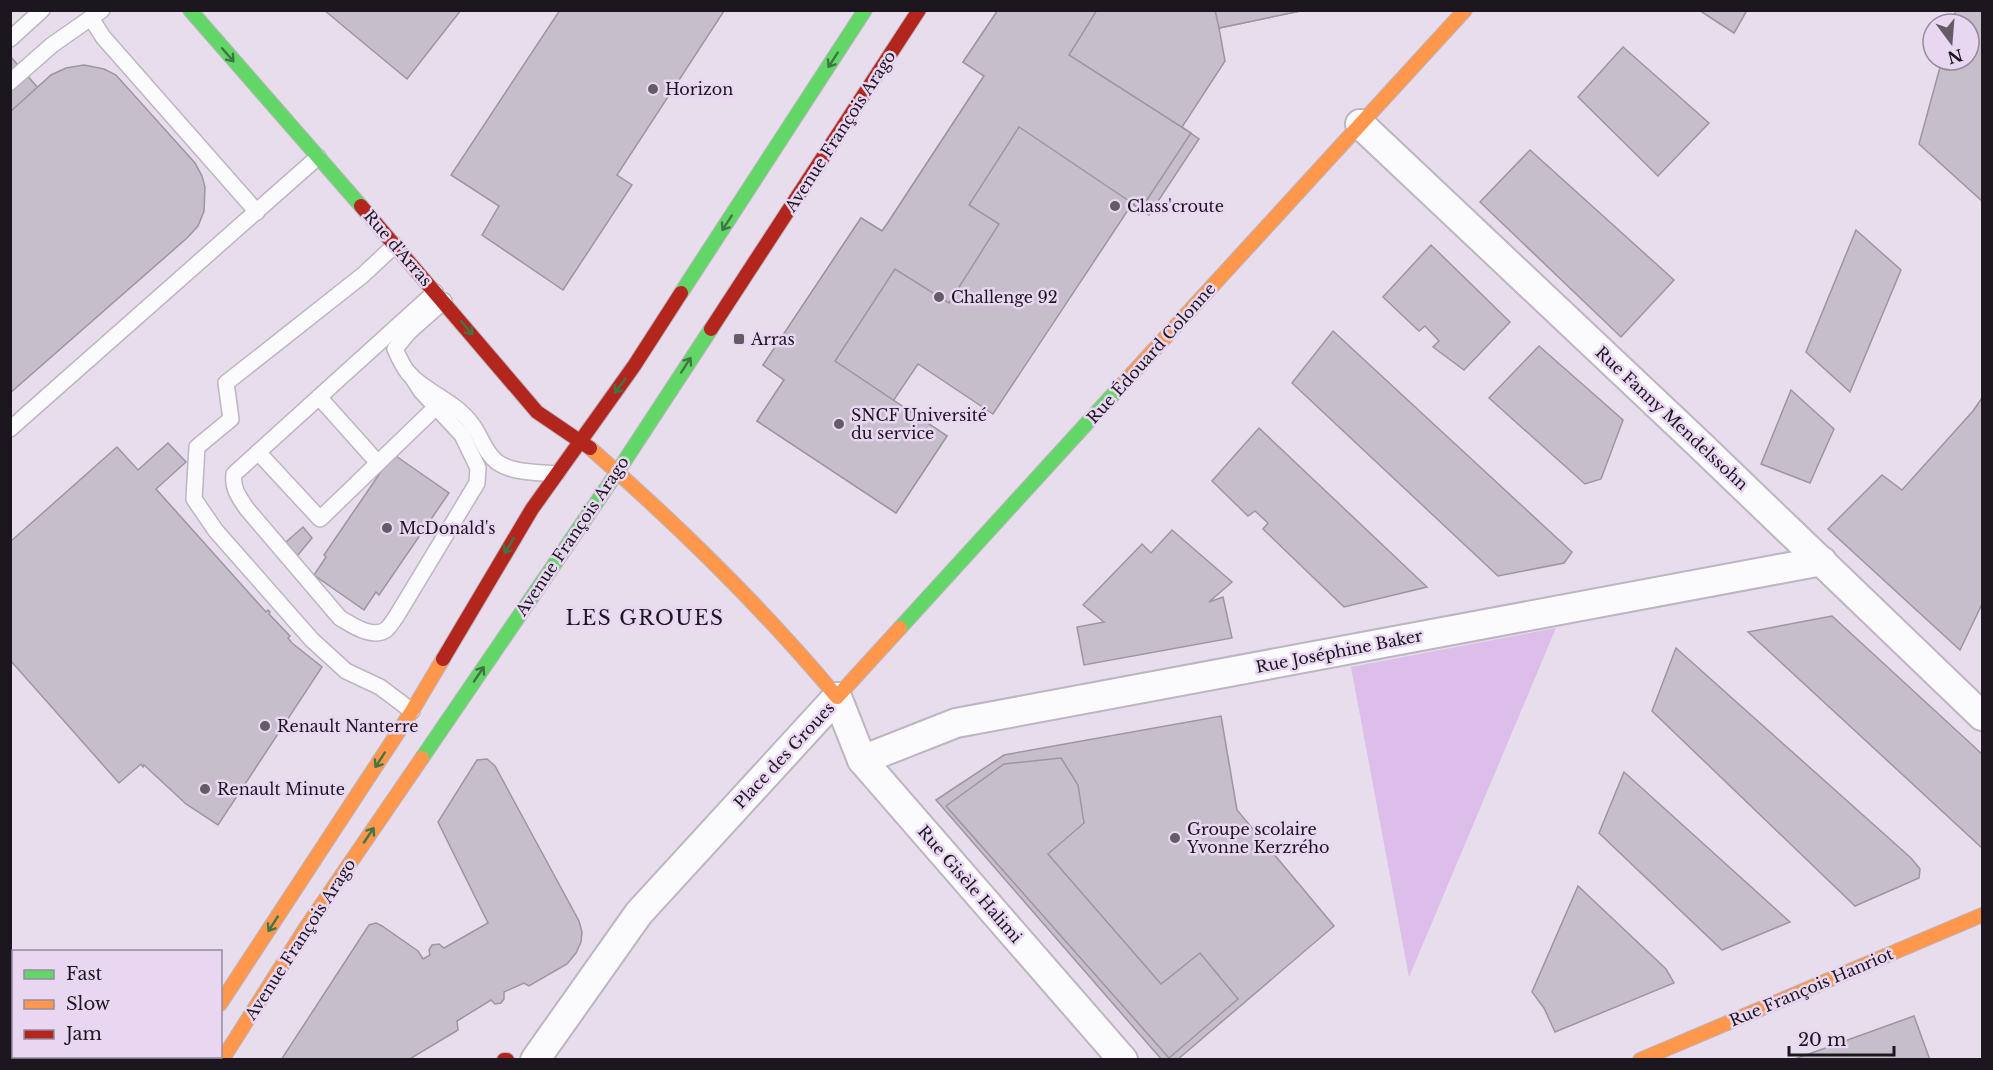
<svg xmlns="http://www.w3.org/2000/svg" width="1993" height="1070" viewBox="0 0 1993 1070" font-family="'Libre Baskerville',serif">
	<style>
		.green { fill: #ddbdea }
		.building { fill: #c6beca; stroke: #9d96a1; stroke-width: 1.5 }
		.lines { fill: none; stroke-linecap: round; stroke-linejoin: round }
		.lane-casing { stroke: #bdb5c1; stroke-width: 18 }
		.street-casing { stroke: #bdb5c1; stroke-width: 32 }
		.fast-casing { stroke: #bdb5c1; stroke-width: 16 }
		.slow-casing { stroke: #bdb5c1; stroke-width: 16 }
		.jam-casing { stroke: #bdb5c1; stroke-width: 16 }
		.lane { stroke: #fbfafc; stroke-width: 15 }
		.street { stroke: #fbfafc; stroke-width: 28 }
		.fast { stroke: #63d668; stroke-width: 14 }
		.slow { stroke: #ff974d; stroke-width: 14 }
		.jam { stroke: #b3261e; stroke-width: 14 }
		.oneway { stroke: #407644 }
		.poi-dot { fill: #635c67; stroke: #e9d7f2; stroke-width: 2 }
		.labels { text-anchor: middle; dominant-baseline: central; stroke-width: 5; stroke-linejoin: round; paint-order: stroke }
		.poi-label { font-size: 16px; fill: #1c161f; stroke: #e9d7f2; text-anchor: start }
		.street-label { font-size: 16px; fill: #1c161f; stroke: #e9d7f2 }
		.quarter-label { font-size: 20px; letter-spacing: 1.5px; fill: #1c161f; stroke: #e9d7f2 }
	</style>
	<rect width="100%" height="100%" fill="#e7ddec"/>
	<path class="green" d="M 1556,628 L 1409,977 L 1351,667 Z"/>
	<g class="building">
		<path d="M 324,10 L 461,10 L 407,79 Z"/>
		<path d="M 560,10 L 724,11 L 617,175 L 632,185 L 563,290 L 482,235 L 499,206 L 451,175 Z"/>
		<path d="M 998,10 L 1305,10 L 1219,28 L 1225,61 L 1182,127 L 1199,139 L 1149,215 L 1132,204 L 993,414 L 918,364 L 893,401 L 947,436 L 896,513 L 757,421 L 784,380 L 763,365 L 861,218 L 882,231 L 887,224 L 984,76 L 963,62 Z"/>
		<path d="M 998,10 L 1097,10 L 1069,55 L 1191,133 L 1141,209 L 1019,127 L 969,205 L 999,224 L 949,303 L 895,269 L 835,361 L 947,436 L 896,513 L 757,421 L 784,380 L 763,365 L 861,218 L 882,231 L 887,224 L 984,76 L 963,62 Z"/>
		<path d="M 1215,10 L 1305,10 L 1219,28 Z"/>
		<path d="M 1699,10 L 1747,10 L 1734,33 Z"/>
		<path d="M 1699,10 L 1747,10 L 1734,33 Z"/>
		<path d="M 1956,10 L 1982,10 L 1982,201 L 1919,144 L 1942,60 L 1969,60 L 1969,24 L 1952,24 Z"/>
		<path d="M 1623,47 L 1709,123 L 1658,176 L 1578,97 Z"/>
		<path d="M 10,56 L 141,205 L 90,249 L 10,157 Z"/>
		<path d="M 84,65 L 104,69 L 116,75 L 195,163 L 202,176 L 205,187 L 204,211 L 198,226 L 187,238 L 10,393 L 10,112 L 51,75 L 66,68 Z"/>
		<path d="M 1530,150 L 1674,280 L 1621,337 L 1480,202 Z"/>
		<path d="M 1856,230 L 1901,270 L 1850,392 L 1806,352 Z"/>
		<path d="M 1431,245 L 1510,322 L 1464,370 L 1433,347 L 1439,341 L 1425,326 L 1419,331 L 1383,297 Z"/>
		<path d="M 1333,331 L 1572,552 L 1564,563 L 1498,576 L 1292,383 Z"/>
		<path d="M 1539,346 L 1623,420 L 1601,479 L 1585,484 L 1489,398 Z"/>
		<path d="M 1791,390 L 1834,429 L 1810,483 L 1761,464 Z"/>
		<path d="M 1982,398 L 1982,604 L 1960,650 L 1828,529 L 1882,475 L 1902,490 L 1973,411 Z"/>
		<path d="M 1259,428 L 1427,587 L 1344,607 L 1263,529 L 1268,523 L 1255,511 L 1248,516 L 1212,481 Z"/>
		<path d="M 168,443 L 186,462 L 156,489 L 266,612 L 268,610 L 270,612 L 269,614 L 290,636 L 288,638 L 292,643 L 322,667 L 218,825 L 186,804 L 144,765 L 143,767 L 141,764 L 119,783 L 10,660 L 10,542 L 117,447 L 138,470 Z"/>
		<path d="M 393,454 L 449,493 L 379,595 L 376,592 L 364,610 L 314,575 L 326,557 L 324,555 Z"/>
		<path d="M 303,527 L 312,538 L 297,556 L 286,542 Z"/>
		<path d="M 1172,530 L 1232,582 L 1209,602 L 1223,597 L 1232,638 L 1084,665 L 1077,627 L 1104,622 L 1083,605 L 1142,544 L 1151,553 Z"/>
		<path d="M 1832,616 L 1982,754 L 1982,848 L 1748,632 Z"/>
		<path d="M 1676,648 L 1911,858 L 1920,869 L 1919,878 L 1855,906 L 1652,711 Z"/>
		<path d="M 1221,716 L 1237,810 L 1334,926 L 1177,1060 L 1162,1060 L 936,800 L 1004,755 Z"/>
		<path d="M 1061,758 L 1078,785 L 1084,823 L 1048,854 L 1161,984 L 1200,953 L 1238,999 L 1169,1058 L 946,806 L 1004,764 Z"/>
		<path d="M 487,759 L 495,766 L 579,921 L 582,932 L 581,942 L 576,953 L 567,964 L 529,986 L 524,983 L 504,992 L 504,999 L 501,1003 L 495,1004 L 491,1000 L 457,1021 L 458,1030 L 408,1060 L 281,1060 L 369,925 L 376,923 L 382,926 L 418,951 L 423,959 L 430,955 L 429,950 L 432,945 L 439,944 L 444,948 L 488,923 L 438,822 L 477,760 Z"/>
		<path d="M 1624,772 L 1790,922 L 1722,950 L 1599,833 Z"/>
		<path d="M 1578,886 L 1666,969 L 1674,983 L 1555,1032 L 1544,1008 L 1532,992 Z"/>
		<path d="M 1914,1016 L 1930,1060 L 1792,1060 Z"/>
	</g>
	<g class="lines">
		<defs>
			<g id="lane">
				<path d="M 91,18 L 103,37 L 257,212"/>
				<path d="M 10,39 L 42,10"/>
				<path d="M 10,82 L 52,45 L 102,10"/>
				<path d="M 395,245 L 363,275 L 226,383 L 231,419 L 197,447 L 194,499 L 216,531 L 312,640 L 346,671 L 380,687 L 412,711"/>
				<path d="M 444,301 L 409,332 L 395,349 C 399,358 403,367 409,374 C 428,393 454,401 471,423 C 481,435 484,452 497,462 C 512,473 537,472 556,474"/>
				<path d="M 410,374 L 421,391 L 462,435 L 478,468 L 477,483 L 396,617 C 393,621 390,626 387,629 C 373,640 352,625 340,618 L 247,509 C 239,497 232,489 234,474 L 435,292"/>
				<path d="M 319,397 L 378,463"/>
				<path d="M 10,429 L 318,157"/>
				<path d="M 258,452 L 320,519 L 437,406"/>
			</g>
			<g id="street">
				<path d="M 1360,124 L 1698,443 L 1982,716"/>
				<path d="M 862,760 L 956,723 L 1822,561"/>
				<path d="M 535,1060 L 639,913 L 837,697 L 862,760 L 1123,1060"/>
			</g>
			<g id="fast">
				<path d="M 190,10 L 361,206"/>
				<path d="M 681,293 L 865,10"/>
				<path d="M 900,628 L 1119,388"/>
				<path d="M 422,758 L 618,471 L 711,329"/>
			</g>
			<g id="slow">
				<path d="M 1119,388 L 1465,10"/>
				<path d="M 590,448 C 678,525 762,607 837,697 L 900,628"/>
				<path d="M 220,1004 L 412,711 L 443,659"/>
				<path d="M 185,1060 L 187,1056"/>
				<path d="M 222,1060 L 307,926 L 422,758"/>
				<path d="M 1640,1060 L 1982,915"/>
			</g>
			<g id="jam">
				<path d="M 361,206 L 537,412 L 590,448"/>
				<path d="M 711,329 L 919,10"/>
				<path d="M 443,659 L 532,509 L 634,366 L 681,293"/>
				<path d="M 504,1060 L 507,1060"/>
			</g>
		</defs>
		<use href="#lane" class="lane-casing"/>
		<use href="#street" class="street-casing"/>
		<use href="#fast" class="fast-casing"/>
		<use href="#slow" class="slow-casing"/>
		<use href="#jam" class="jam-casing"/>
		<use href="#lane" class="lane"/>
		<use href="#street" class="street"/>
		<use href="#fast" class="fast"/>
		<use href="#slow" class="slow"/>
		<use href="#jam" class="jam"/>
	</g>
	<defs><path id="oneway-shaft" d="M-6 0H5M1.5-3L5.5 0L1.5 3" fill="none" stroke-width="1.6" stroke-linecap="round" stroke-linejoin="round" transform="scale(1.5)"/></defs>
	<g class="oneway">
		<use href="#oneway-shaft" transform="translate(228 55) rotate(49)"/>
		<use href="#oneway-shaft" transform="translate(833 60) rotate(123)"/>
		<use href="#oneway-shaft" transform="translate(727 223) rotate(123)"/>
		<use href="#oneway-shaft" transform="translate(467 328) rotate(50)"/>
		<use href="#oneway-shaft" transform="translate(686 365) rotate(-57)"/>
		<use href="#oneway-shaft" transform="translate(620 386) rotate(126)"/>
		<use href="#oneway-shaft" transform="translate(509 546) rotate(122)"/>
		<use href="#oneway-shaft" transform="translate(479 674) rotate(-56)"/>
		<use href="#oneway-shaft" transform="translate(380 760) rotate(123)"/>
		<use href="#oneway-shaft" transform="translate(369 835) rotate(-56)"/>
		<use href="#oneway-shaft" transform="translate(273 924) rotate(123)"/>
	</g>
	<g class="poi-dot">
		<circle cx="653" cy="89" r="6"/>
		<circle cx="1115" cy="206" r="6"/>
		<circle cx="939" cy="297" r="6"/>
		<rect x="733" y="333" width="12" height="12" rx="3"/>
		<circle cx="839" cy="424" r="6"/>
		<circle cx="387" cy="528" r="6"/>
		<circle cx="265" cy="726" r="6"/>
		<circle cx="205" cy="789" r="6"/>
		<circle cx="1175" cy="838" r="6"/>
	</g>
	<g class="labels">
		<g class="poi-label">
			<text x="665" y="89">Horizon</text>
			<text x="1127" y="206">Class'croute</text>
			<text x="951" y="297">Challenge 92</text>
			<text x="751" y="339">Arras</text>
			<text x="851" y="415">SNCF Université<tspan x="851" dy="18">du service</tspan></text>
			<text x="399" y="528">McDonald's</text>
			<text x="277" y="726">Renault Nanterre</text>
			<text x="217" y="789">Renault Minute</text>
			<text x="1187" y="829">Groupe scolaire<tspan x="1187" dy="18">Yvonne Kerzrého</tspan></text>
		</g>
		<g class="street-label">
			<text transform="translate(840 131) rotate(-57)">Avenue François Arago</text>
			<text transform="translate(398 248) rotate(49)">Rue d'Arras</text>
			<text transform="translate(1151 353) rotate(-48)">Rue Édouard Colonne</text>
			<text transform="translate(1672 418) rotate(43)">Rue Fanny Mendelssohn</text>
			<text transform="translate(572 536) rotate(-56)">Avenue François Arago</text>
			<text transform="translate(1339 651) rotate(-11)">Rue Joséphine Baker</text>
			<text transform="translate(784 755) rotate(-47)">Place des Groues</text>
			<text transform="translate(970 884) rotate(49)">Rue Gisèle Halimi</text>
			<text transform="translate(300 939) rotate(-57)">Avenue François Arago</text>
			<text transform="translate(1811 987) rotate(-23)">Rue François Hanriot</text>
		</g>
		<g class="quarter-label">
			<text x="645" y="618">LES GROUES</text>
		</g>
	</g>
	<rect width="1993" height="1070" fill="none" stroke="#1c161f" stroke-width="24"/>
	<rect x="12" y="950" width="210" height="108" fill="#e9d7f2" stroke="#978a9e" stroke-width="1.5"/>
	<rect x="24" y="970" width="30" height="9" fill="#63d668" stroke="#978a9e" stroke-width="1.5"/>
	<text x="66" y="980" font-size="18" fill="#1c161f">Fast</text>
	<rect x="24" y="1000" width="30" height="9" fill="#ff974d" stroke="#978a9e" stroke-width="1.5"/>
	<text x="66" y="1010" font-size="18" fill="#1c161f">Slow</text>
	<rect x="24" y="1030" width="30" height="9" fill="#b3261e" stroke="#978a9e" stroke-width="1.5"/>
	<text x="66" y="1040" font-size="18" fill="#1c161f">Jam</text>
	<g transform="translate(1951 42) rotate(164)"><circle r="28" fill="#e9d7f2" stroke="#978a9e" stroke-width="1.5"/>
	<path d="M0-4.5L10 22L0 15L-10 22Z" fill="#635c67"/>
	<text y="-9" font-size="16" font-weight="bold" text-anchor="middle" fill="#1c161f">N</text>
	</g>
	<path d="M1789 1046v9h105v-9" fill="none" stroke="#1c161f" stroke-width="3"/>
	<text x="1798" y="1046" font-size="18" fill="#1c161f" stroke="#e9d7f2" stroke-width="4.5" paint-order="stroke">20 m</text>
</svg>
